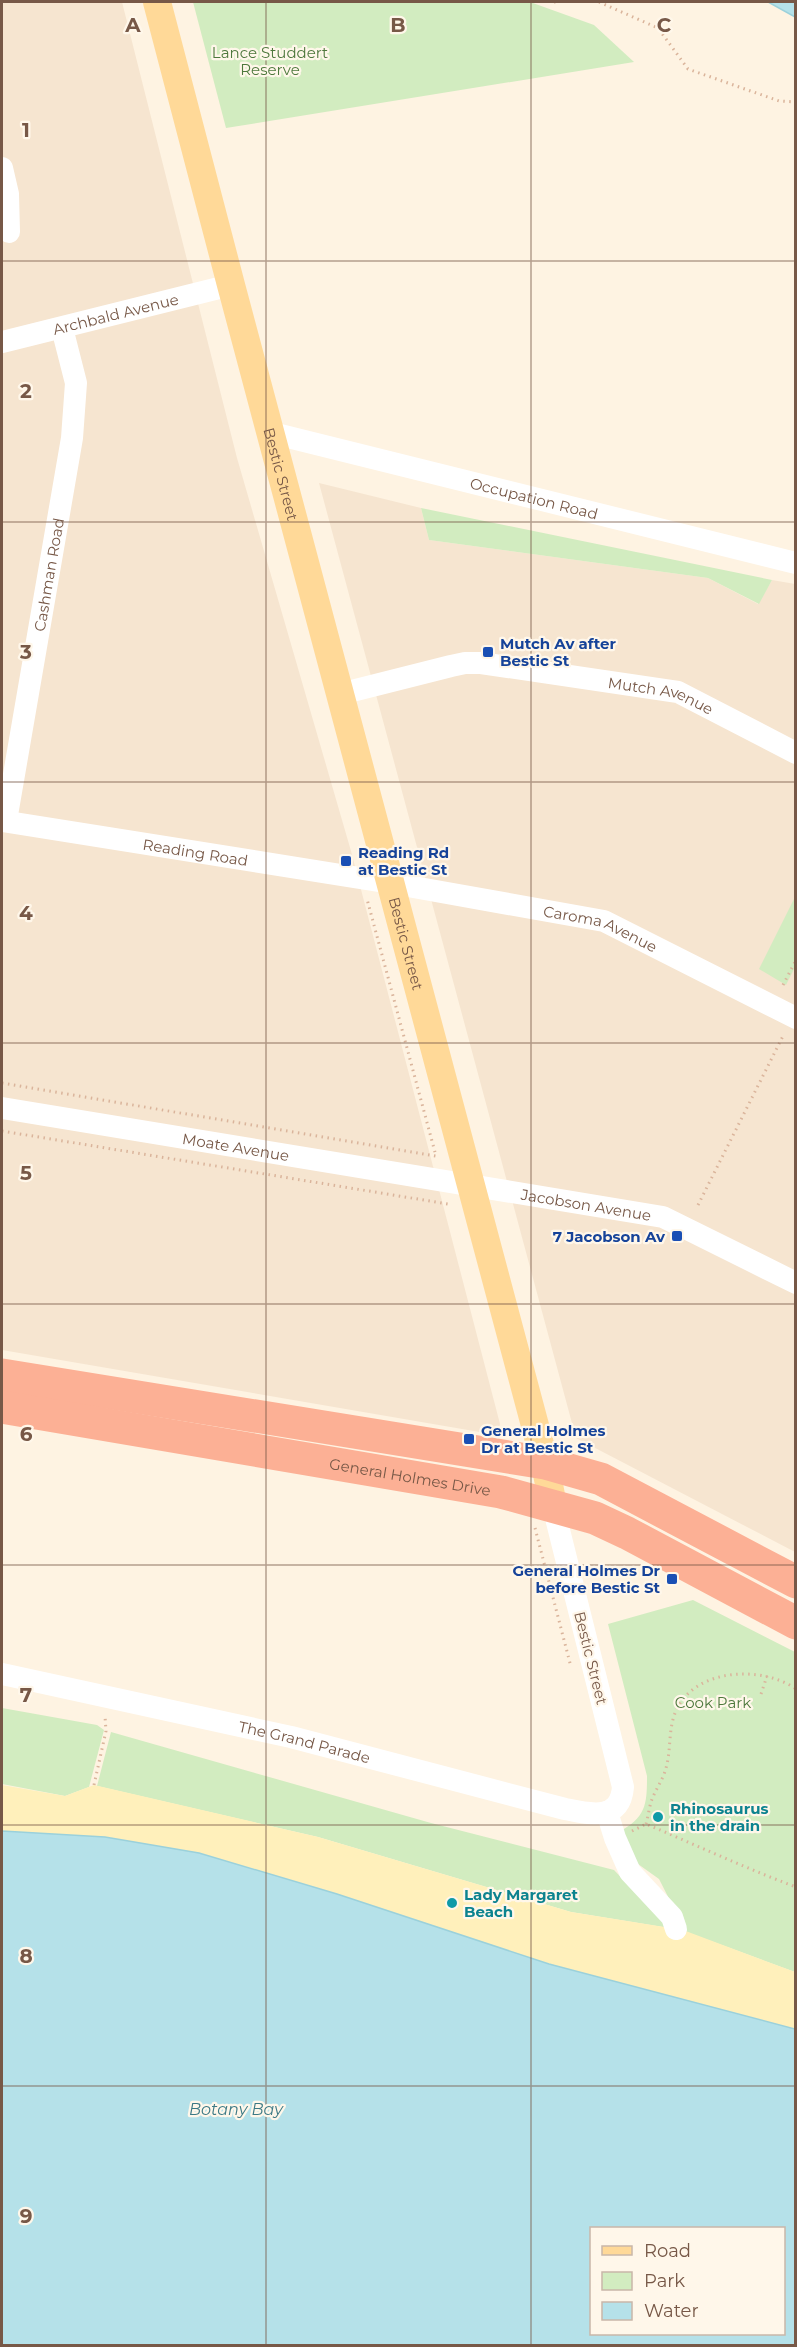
<svg xmlns="http://www.w3.org/2000/svg" width="797" height="2347" viewBox="0 0 797 2347" font-family="Montserrat,sans-serif">
	<style>
		.residential { fill: #f6e5d0 }
		.green { fill: #d2ecc0 }
		.sand { fill: #fff0bb }
		.water { fill: #b5e1e9; stroke: #9bd1db; stroke-width: 1.5; fill-rule: evenodd }
		.lines { fill: none; stroke-linecap: round; stroke-linejoin: round }
		.path { stroke: #dab49b; stroke-width: 3; stroke-dasharray: 1.5 4.5; stroke-linecap: butt }
		.minor { stroke: #fff; stroke-width: 22 }
		.major { stroke: #ffd998; stroke-width: 28 }
		.highway { stroke: #fcb095; stroke-width: 33 }
		.grid { fill: none; stroke: #775847; stroke-width: 1.5; stroke-opacity: 0.55 }
		.transit-dot { fill: #1a4fb4; stroke: #fff7ea; stroke-width: 2 }
		.culture-dot { fill: #0f9aa8; stroke: #fff7ea; stroke-width: 2 }
		.labels { text-anchor: middle; dominant-baseline: central; stroke-width: 4.5; stroke-linejoin: round; paint-order: stroke }
		.park-label { font-size: 15px; fill: #4d783c; stroke: #fff7ea }
		.street-label { font-size: 15px; fill: #775847; stroke: #fff7ea }
		.transit-label { font-size: 15px; font-weight: bold; fill: #164399; stroke: #fff7ea; text-anchor: start }
		.culture-label { font-size: 15px; font-weight: bold; fill: #0d838f; stroke: #fff7ea; text-anchor: start }
		.water-label { font-size: 16px; font-style: italic; fill: #3c7985; stroke: #fff7ea }
		.grid-label { font-size: 20px; text-anchor: middle; font-weight: bold; fill: #775847; stroke: #fff7ea; stroke-width: 4.5; stroke-linejoin: round; paint-order: stroke }
	</style>
	<rect width="100%" height="100%" fill="#fef3e2"/>
	<g class="residential">
		<path d="M 2,2 L 122,2 L 237,458 L 351,851 L 500,1424 L 497,1435 L 2,1350 Z"/>
		<path d="M 319,483 L 421,508 L 429,540 L 708,578 L 758,604 L 772,580 L 795,584 L 795,1552 L 576,1438 Z"/>
	</g>
	<g class="green">
		<path d="M 193,2 L 530,2 L 594,25 L 634,62 L 226,128 Z"/>
		<path d="M 421,508 L 772,580 L 759,604 L 708,578 L 429,540 Z"/>
		<path d="M 795,897 L 795,967 L 786,985 L 759,969 Z"/>
		<path d="M 693,1600 L 795,1652 L 795,1972 L 686,1932 L 659,1879 L 624,1854 L 619,1832 C 646,1817 647,1805 647,1776 L 608,1624 Z"/>
		<path d="M 2,1708 L 97,1725 L 104,1730 L 89,1787 L 65,1796 L 2,1784 Z"/>
		<path d="M 111,1732 L 431,1823 L 614,1870 L 669,1928 L 571,1912 L 318,1837 L 97,1786 Z"/>
	</g>
	<path class="sand" d="M 2,1785 L 65,1796 L 94,1785 L 318,1837 L 571,1912 L 683,1930 L 795,1972 L 795,2029 L 549,1964 L 337,1894 L 199,1853 L 105,1837 L 2,1831 Z"/>
	<g class="water">
		<path d="M 768,2 L 795,2 L 795,17 Z"/>
		<path d="M 2,1831 L 105,1837 L 199,1853 L 337,1894 L 549,1964 L 795,2029 L 795,2345 L 2,2345 ZM 592,2228 L 784,2228 L 784,2334 L 592,2334 Z"/>
	</g>
	<g class="lines">
		<g class="path">
			<path d="M 554,2 L 559,2"/>
			<path d="M 599,2 L 658,28 L 688,69 L 779,101 L 796,102"/>
			<path d="M 783,985 L 796,960"/>
			<path d="M 2,1083 L 436,1156 L 367,899"/>
			<path d="M 2,1131 L 448,1204"/>
			<path d="M 698,1205 L 783,1036"/>
			<path d="M 535,1528 L 571,1667"/>
			<path d="M 761,1694 L 767,1676"/>
			<path d="M 94,1785 L 106,1731 L 105,1716"/>
			<path d="M 795,1796 L 796,1797"/>
			<path d="M 646,1824 C 648,1817 649,1809 651,1802 C 655,1790 663,1780 666,1768 C 672,1747 667,1725 679,1705 C 701,1668 763,1666 796,1689"/>
			<path d="M 632,1831 L 646,1824 C 696,1845 745,1868 796,1887"/>
		</g>
		<g class="minor">
			<path d="M 2,168 L 8,194 L 9,232"/>
			<path id="s1" d="M 2,342 L 231,285"/>
			<path id="s2" d="M 272,433 L 796,563"/>
			<path id="s3" d="M 340,694 L 451,666 L 465,663 L 481,663 L 678,692 L 796,753"/>
			<path id="s4" d="M 2,821 L 391,883 L 604,921 L 796,1018"/>
			<path id="s5" d="M 6,821 L 72,438 L 76,383 L 62,328"/>
			<path id="s6" d="M 2,1108 L 663,1217 L 796,1283"/>
			<path id="s7" d="M 2,1674 L 291,1737 L 565,1809 C 589,1814 620,1822 623,1787 L 553,1506"/>
			<path d="M 607,1812 L 615,1838 L 630,1872 L 672,1917 L 676,1929"/>
		</g>
		<path class="major" id="s8" d="M 157,2 L 231,285 L 545,1463 L 553,1506"/>
		<g class="highway">
			<path d="M 2,1375 L 545,1463 L 601,1479 L 796,1582"/>
			<path id="s9" d="M 2,1407 L 501,1492 L 595,1518 L 627,1533 L 796,1623"/>
		</g>
	</g>
	<path class="grid" d="M 266,2 L 266,2346M 531,2 L 531,2346M 2,261 L 796,261M 2,522 L 796,522M 2,782 L 796,782M 2,1043 L 796,1043M 2,1304 L 796,1304M 2,1565 L 796,1565M 2,1825 L 796,1825M 2,2086 L 796,2086"/>
	<g class="transit-dot">
		<rect x="482" y="646" width="12" height="12" rx="3"/>
		<rect x="340" y="855" width="12" height="12" rx="3"/>
		<rect x="671" y="1230" width="12" height="12" rx="3"/>
		<rect x="463" y="1433" width="12" height="12" rx="3"/>
		<rect x="666" y="1573" width="12" height="12" rx="3"/>
	</g>
	<g class="culture-dot">
		<circle cx="658" cy="1817" r="6"/>
		<circle cx="452" cy="1903" r="6"/>
	</g>
	<g class="labels">
		<g class="park-label">
			<text x="270" y="52">Lance Studdert<tspan x="270" dy="17">Reserve</tspan></text>
			<text x="713" y="1702">Cook Park</text>
		</g>
		<g class="street-label">
			<text stroke="none"><textPath href="#s1" startOffset="117">Archbald Avenue</textPath></text>
			<text stroke="none"><textPath href="#s8" startOffset="488">Bestic Street</textPath></text>
			<text stroke="none"><textPath href="#s2" startOffset="270">Occupation Road</textPath></text>
			<text stroke="none"><textPath href="#s5" startOffset="250">Cashman Road</textPath></text>
			<text stroke="none"><textPath href="#s3" startOffset="328">Mutch Avenue</textPath></text>
			<text stroke="none"><textPath href="#s4" startOffset="196">Reading Road</textPath></text>
			<text stroke="none"><textPath href="#s4" startOffset="609">Caroma Avenue</textPath></text>
			<text stroke="none"><textPath href="#s8" startOffset="974">Bestic Street</textPath></text>
			<text stroke="none"><textPath href="#s6" startOffset="237">Moate Avenue</textPath></text>
			<text stroke="none"><textPath href="#s6" startOffset="592">Jacobson Avenue</textPath></text>
			<text stroke="none"><textPath href="#s9" startOffset="414">General Holmes Drive</textPath></text>
			<text transform="translate(591 1658) rotate(76)">Bestic Street</text>
			<text stroke="none"><textPath href="#s7" startOffset="310">The Grand Parade</textPath></text>
		</g>
		<g class="transit-label">
			<text x="500" y="643">Mutch Av after<tspan x="500" dy="17">Bestic St</tspan></text>
			<text x="358" y="852">Reading Rd<tspan x="358" dy="17">at Bestic St</tspan></text>
			<text x="665" y="1236" text-anchor="end">7 Jacobson Av</text>
			<text x="481" y="1430">General Holmes<tspan x="481" dy="17">Dr at Bestic St</tspan></text>
			<text x="660" y="1570" text-anchor="end">General Holmes Dr<tspan x="660" dy="17">before Bestic St</tspan></text>
		</g>
		<g class="culture-label">
			<text x="670" y="1808">Rhinosaurus<tspan x="670" dy="17">in the drain</tspan></text>
			<text x="464" y="1894">Lady Margaret<tspan x="464" dy="17">Beach</tspan></text>
		</g>
		<g class="water-label">
			<text x="236" y="2109">Botany Bay</text>
		</g>
	</g>
	<g class="grid-label">
		<text x="133" y="32">A</text>
		<text x="398" y="32">B</text>
		<text x="664" y="32">C</text>
		<text x="26" y="137">1</text>
		<text x="26" y="398">2</text>
		<text x="26" y="659">3</text>
		<text x="26" y="920">4</text>
		<text x="26" y="1180">5</text>
		<text x="26" y="1441">6</text>
		<text x="26" y="1702">7</text>
		<text x="26" y="1963">8</text>
		<text x="26" y="2223">9</text>
	</g>
	<rect width="797" height="2347" fill="none" stroke="#775847" stroke-width="6"/>
	<rect x="590" y="2227" width="195" height="108" fill="#fff7ea" stroke="#c9b7a9" stroke-width="1.5"/>
	<rect x="602" y="2246" width="30" height="9" fill="#ffd998" stroke="#c9b7a9" stroke-width="1.5"/>
	<text x="644" y="2257" font-size="18" fill="#775847">Road</text>
	<rect x="602" y="2272" width="30" height="18" fill="#d2ecc0" stroke="#c9b7a9" stroke-width="1.5"/>
	<text x="644" y="2287" font-size="18" fill="#775847">Park</text>
	<rect x="602" y="2302" width="30" height="18" fill="#b5e1e9" stroke="#c9b7a9" stroke-width="1.5"/>
	<text x="644" y="2317" font-size="18" fill="#775847">Water</text>
</svg>
